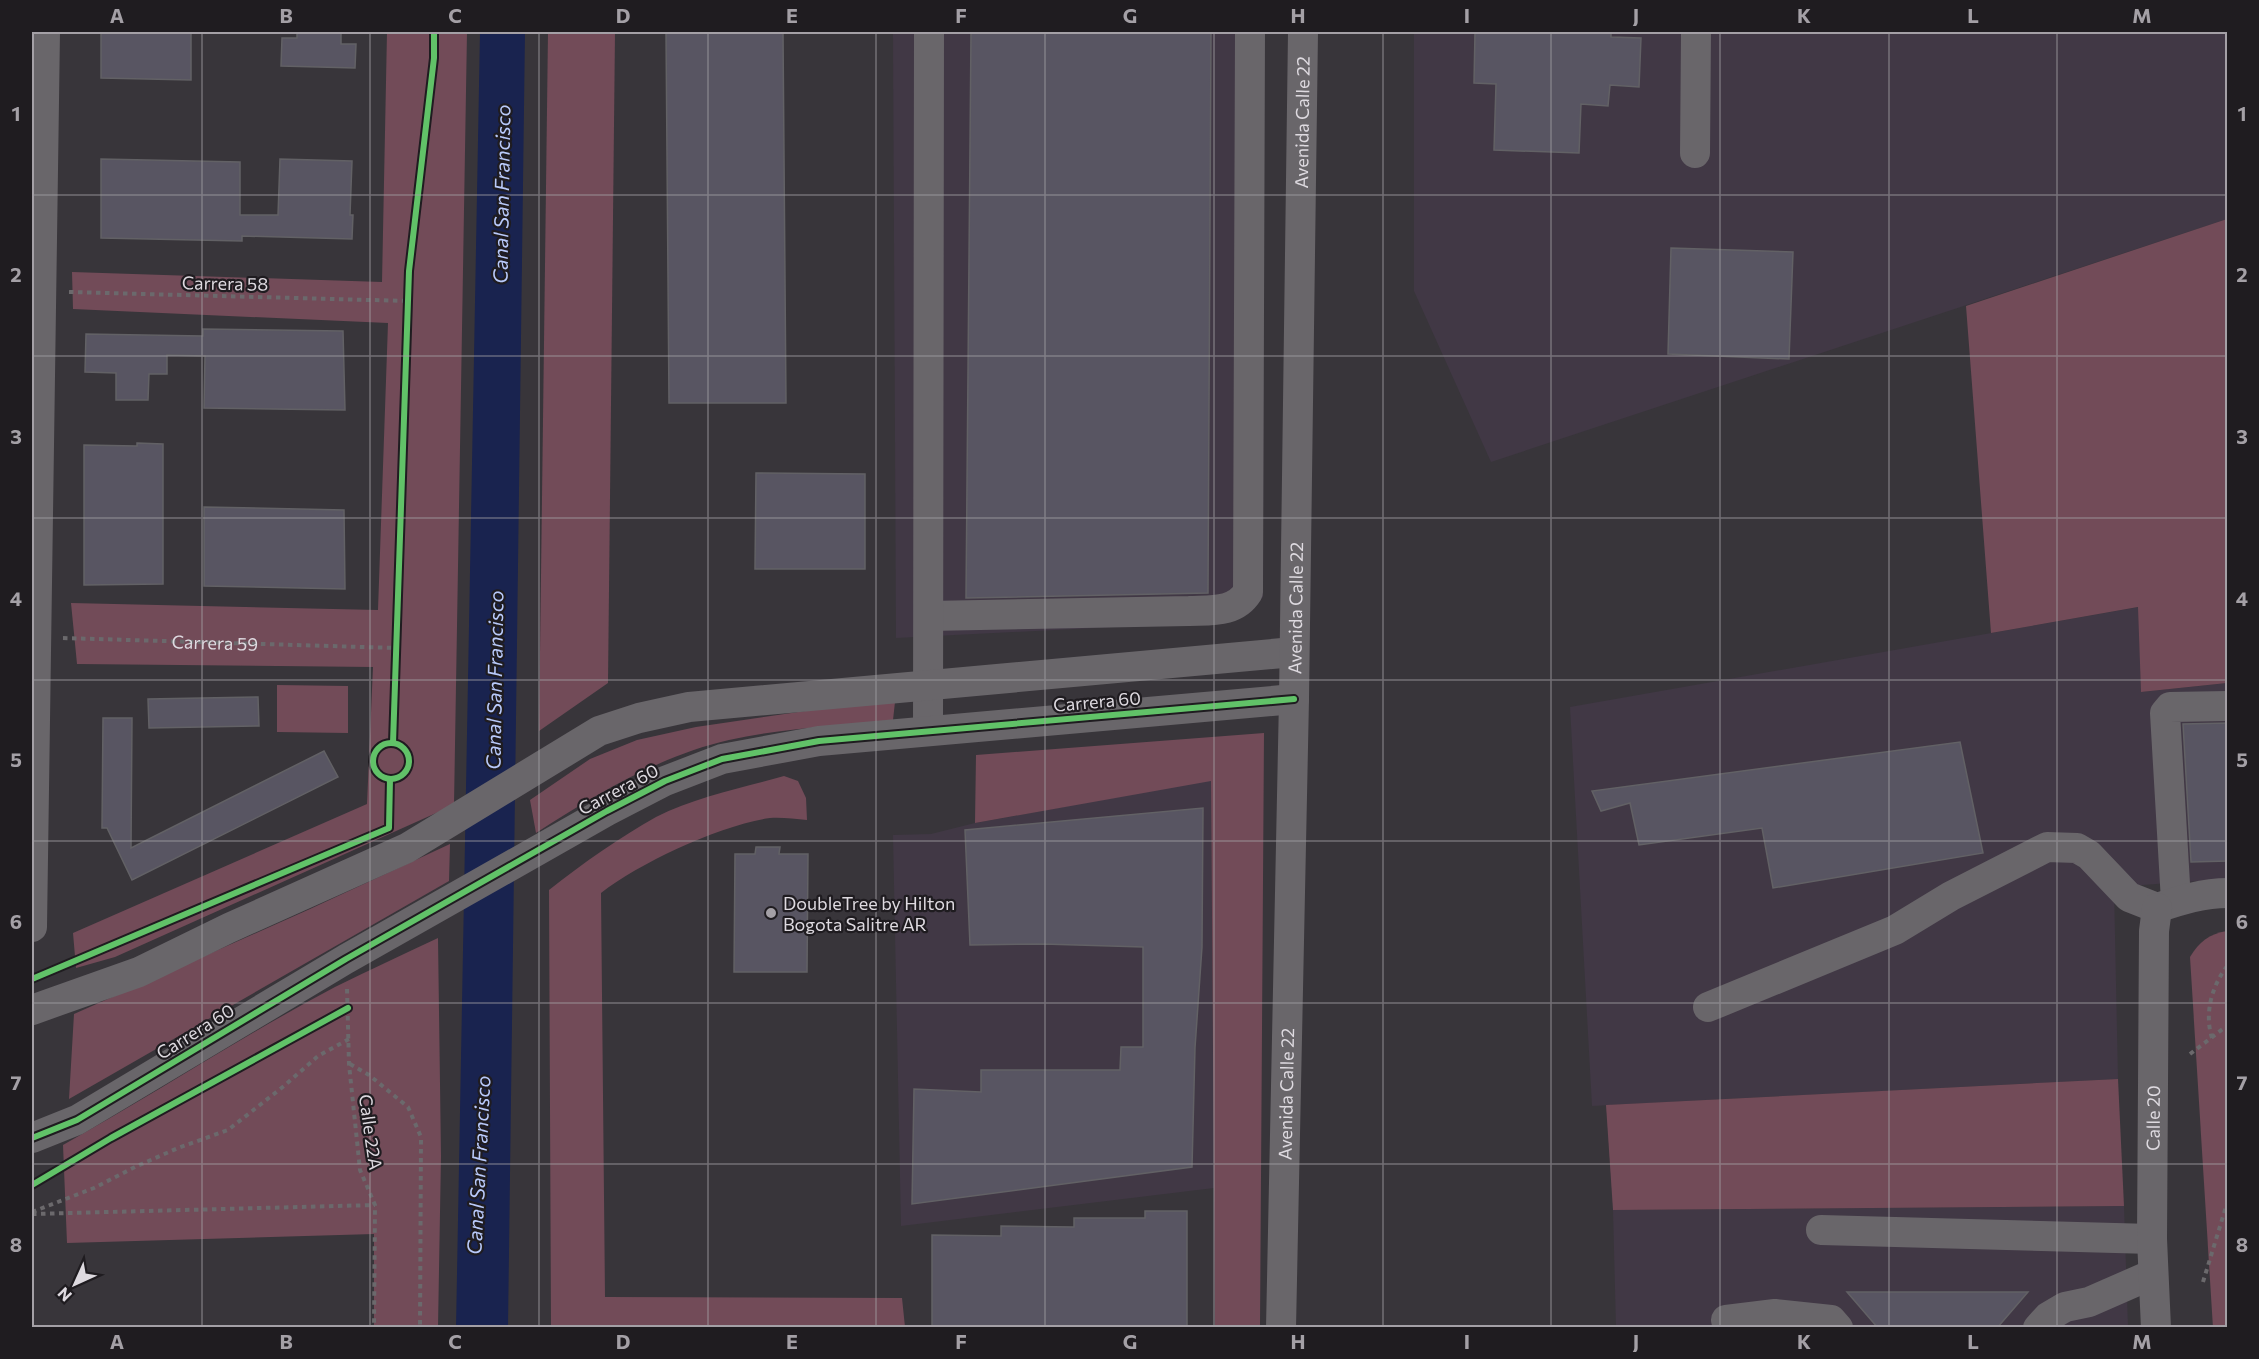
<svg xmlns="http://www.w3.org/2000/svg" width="2259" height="1359" viewBox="0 0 2259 1359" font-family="Commissioner,sans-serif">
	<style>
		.built { fill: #413845 }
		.green { fill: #724b58 }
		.water { fill: #19234f }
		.building { fill: #585562; stroke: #626165; stroke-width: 1.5 }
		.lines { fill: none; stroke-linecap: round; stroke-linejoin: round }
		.path { stroke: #6b696c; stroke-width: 4; stroke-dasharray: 4.5 4.5; stroke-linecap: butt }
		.minor { stroke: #69666a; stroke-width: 30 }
		.cycleway-casing { stroke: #1f1c20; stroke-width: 10 }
		.cycleway { stroke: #61c268; stroke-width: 6 }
		.grid { fill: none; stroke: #a4a0a6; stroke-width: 1.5; stroke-opacity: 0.55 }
		.poi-dot { fill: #a4a0a6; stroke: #1f1c20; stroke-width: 2 }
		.labels { text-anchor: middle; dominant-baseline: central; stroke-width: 4.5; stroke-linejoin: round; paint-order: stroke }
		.street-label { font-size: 18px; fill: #dedae0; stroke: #1f1c20 }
		.poi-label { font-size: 18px; fill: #dedae0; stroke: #1f1c20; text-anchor: start }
		.water-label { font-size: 20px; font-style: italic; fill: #b9cafb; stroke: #1f1c20 }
		.neatline { fill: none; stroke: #a4a0a6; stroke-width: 2 }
		.grid-label { font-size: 20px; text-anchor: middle; font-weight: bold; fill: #a4a0a6 }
	</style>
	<rect width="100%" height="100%" fill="#38353a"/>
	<g class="built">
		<path d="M 893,32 L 1264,32 L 1263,597 L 1251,612 L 1233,621 L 896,638 Z"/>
		<path d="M 1414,32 L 2227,32 L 2227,219 L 1491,462 L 1414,291 Z"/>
		<path d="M 2139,607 L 2141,692 L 2227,683 L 2227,879 L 2114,887 L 2118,1079 L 1592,1106 L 1570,707 Z"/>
		<path d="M 1211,780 L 1214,1188 L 901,1226 L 893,835 L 931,834 L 975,823 Z"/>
		<path d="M 2124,1206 L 2128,1327 L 1616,1327 L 1613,1210 Z"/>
	</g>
	<g class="green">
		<path d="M 387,32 L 467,32 L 454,805 L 115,957 L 76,968 L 73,933 L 367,804 L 373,667 L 77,664 L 71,603 L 378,610 L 388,323 L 73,309 L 72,272 L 382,282 Z"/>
		<path d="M 548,32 L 615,32 L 608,683 L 539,731 Z"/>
		<path d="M 2227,219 L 2227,683 L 2141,692 L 2138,607 L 1991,633 L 1966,306 Z"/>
		<path d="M 277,685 L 348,686 L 348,733 L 277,732 Z"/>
		<path d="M 895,702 L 893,720 C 839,726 782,728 729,740 C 659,756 595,795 536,833 L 530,800 L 590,759 L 637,740 L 696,727 L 833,707 Z"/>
		<path d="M 1264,733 L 1260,1327 L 1215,1327 L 1211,781 L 975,823 L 976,755 Z"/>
		<path d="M 784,776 L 798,781 L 806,798 L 807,820 C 795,819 781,817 770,818 C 721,825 639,863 601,893 L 605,1297 L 902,1298 L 905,1327 L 551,1327 L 549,890 C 583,863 619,838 656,817 C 695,797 742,788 784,776 Z"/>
		<path d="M 450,844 L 449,881 L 69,1099 L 74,1014 L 310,909 Z"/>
		<path d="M 2227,931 L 2228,1327 L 2213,1328 L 2190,957 C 2199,942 2209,934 2227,931 Z"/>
		<path d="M 438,938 L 441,1156 L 438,1327 L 374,1327 L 374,1234 L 67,1243 L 63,1145 C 155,1094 242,1036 335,987 C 369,970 404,954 438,938 Z"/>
		<path d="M 2118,1079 L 2124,1206 L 1613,1210 L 1606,1105 Z"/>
	</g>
	<path class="water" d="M 480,32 L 525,32 L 508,1327 L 456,1328 Z"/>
	<g class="building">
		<path d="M 101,32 L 191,32 L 191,80 L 101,78 Z"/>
		<path d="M 297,32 L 341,32 L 341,44 L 356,44 L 355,68 L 281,66 L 282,38 L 297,38 Z"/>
		<path d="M 666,32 L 783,32 L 786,403 L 669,403 Z"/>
		<path d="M 971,32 L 1211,32 L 1208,593 L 966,598 Z"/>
		<path d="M 1475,32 L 1611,32 L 1611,37 L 1641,38 L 1639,87 L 1610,85 L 1608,106 L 1581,104 L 1579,153 L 1494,150 L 1496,84 L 1474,83 Z"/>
		<path d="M 101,159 L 240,162 L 240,215 L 278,215 L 280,159 L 352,161 L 350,215 L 353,215 L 352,239 L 242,236 L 242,241 L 101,238 Z"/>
		<path d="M 1671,248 L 1793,252 L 1789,359 L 1668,354 Z"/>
		<path d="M 203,329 L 343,331 L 345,410 L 204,408 L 205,356 L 167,355 L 167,374 L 149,374 L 148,400 L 116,400 L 116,373 L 85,372 L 86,334 L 203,336 Z"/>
		<path d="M 137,443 L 163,444 L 163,584 L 84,585 L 84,445 L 137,446 Z"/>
		<path d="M 756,473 L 865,474 L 865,569 L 755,569 Z"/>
		<path d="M 204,507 L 344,510 L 345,589 L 204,586 Z"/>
		<path d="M 258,697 L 259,726 L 149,728 L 148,699 Z"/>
		<path d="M 103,718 L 132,718 L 131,848 L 324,751 L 338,777 L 132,880 L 107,828 L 102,828 Z"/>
		<path d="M 2228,723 L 2228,861 L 2191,862 L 2183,724 Z"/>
		<path d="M 1960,742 L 1983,853 L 1773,888 L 1762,828 L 1639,845 L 1630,803 L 1601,811 L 1592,791 Z"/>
		<path d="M 1203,808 L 1202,947 L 1195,1048 L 1192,1167 L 912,1204 L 914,1089 L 981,1092 L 981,1070 L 1120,1070 L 1121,1047 L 1143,1047 L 1143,947 L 1043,944 L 970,945 L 965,830 Z"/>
		<path d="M 756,847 L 780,847 L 779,854 L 808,854 L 807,972 L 734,972 L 735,854 L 755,854 Z"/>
		<path d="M 1145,1211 L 1187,1211 L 1187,1328 L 932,1328 L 932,1235 L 1001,1236 L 1001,1226 L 1074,1227 L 1074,1218 L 1145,1218 Z"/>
		<path d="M 1847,1292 L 2028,1292 L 1997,1328 L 1878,1328 Z"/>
	</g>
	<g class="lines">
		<g class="path">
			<path d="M 69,292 L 408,301"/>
			<path id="s1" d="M 63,638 L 396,648"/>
			<path d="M 347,989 L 349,1064 L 360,1170 L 375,1205 L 374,1328"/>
			<path d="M 2212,1038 C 2204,1013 2212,985 2228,965"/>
			<path d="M 2190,1054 L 2228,1025"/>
			<path d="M 350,1064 L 369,1075 L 408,1107 L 421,1137 L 420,1328"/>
			<path d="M 32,1212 L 94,1188 L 135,1167 L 178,1148 L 228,1130 L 284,1086 L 318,1056 L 349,1039"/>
			<path d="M 32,1214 L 375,1205"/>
			<path d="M 2203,1282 L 2228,1200"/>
		</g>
		<g class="minor">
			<path d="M 1695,153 L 1696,32"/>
			<path d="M 929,616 L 1189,611 C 1211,610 1235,613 1248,592 L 1250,32"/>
			<path d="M 928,730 L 929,32"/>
			<path d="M 2176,901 L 2165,713 L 2170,707 L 2228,706"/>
			<path d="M 2157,908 C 2181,900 2203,893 2228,893"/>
			<path d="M 32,927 L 45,32"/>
			<path d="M 1708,1007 L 1895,930 L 1951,896 L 2047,847 L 2077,848 L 2089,855 L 2129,897 L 2157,908"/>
			<path d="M 32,1010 L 139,972 L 229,928 L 407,848 L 599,731 L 639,718 L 689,707 L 1294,652"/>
			<path d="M 32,1138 L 77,1120 L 346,959 L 607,811 L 665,781 L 722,759 L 819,741 L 1294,699"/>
			<path d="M 1821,1230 L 2152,1239"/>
			<path d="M 1726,1320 L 1775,1314 L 1831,1320 L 1838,1328"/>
			<path id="s2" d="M 1281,1328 L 1294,699 L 1303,32"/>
			<path d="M 2038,1328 L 2048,1317 L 2065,1307 L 2089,1302 L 2153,1274"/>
			<path id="s3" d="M 2156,1328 L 2152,1239 L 2154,931 L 2157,908"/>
		</g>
		<defs>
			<g id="cycleway">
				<circle cx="391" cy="761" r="18"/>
				<path d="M 393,743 L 409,271 L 434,58 L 434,32"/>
				<path d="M 32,979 L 389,828 L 390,779"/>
				<path d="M 32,1138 L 77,1120 L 346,959 L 607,811 L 665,781 L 722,759 L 819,741 L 1294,699"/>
				<path d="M 32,1185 L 111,1138 L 348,1008"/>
			</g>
		</defs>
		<use href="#cycleway" class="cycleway-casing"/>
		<use href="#cycleway" class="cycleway"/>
	</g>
	<path class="grid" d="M 202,32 L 202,1328M 370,32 L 370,1328M 539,32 L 539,1328M 708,32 L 708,1328M 876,32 L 876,1328M 1045,32 L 1045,1328M 1214,32 L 1214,1328M 1383,32 L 1383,1328M 1551,32 L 1551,1328M 1720,32 L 1720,1328M 1889,32 L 1889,1328M 2057,32 L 2057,1328M 32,195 L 2228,195M 32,356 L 2228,356M 32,518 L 2228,518M 32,680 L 2228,680M 32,841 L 2228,841M 32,1003 L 2228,1003M 32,1164 L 2228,1164"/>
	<circle class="poi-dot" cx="771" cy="913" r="6"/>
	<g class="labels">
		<g class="street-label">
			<text stroke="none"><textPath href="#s2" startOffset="1206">Avenida Calle 22</textPath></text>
			<text transform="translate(225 283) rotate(1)">Carrera 58</text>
			<text stroke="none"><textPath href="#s2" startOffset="720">Avenida Calle 22</textPath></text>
			<text stroke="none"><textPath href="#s1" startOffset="152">Carrera 59</textPath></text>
			<text transform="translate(1097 701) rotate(-5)">Carrera 60</text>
			<text transform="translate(618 789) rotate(-28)">Carrera 60</text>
			<text transform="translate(195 1031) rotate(-32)">Carrera 60</text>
			<text stroke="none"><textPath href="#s2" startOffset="234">Avenida Calle 22</textPath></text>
			<text stroke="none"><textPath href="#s3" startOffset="210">Calle 20</textPath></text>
			<text transform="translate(371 1132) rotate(82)">Calle 22A</text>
		</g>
		<g class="poi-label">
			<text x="783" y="903">DoubleTree by Hilton<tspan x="783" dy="21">Bogota Salitre AR</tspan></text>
		</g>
		<g class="water-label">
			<text transform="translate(501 194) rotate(-89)">Canal San Francisco</text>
			<text transform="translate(494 680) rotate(-89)">Canal San Francisco</text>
			<text transform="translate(478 1165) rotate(-87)">Canal San Francisco</text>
		</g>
	</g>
	<rect width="2259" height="1359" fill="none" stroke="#1f1c20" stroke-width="66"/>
	<g transform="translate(75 1284) rotate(225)" stroke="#1f1c20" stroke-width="4.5" paint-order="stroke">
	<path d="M0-4.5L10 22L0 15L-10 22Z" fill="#dedae0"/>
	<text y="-9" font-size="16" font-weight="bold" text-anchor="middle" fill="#dedae0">N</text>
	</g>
	<rect x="33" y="33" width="2193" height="1293" class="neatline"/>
	<g class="grid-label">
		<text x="117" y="23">A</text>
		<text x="286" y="23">B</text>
		<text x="455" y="23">C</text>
		<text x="623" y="23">D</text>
		<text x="792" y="23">E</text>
		<text x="961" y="23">F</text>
		<text x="1130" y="23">G</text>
		<text x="1298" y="23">H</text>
		<text x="1467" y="23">I</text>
		<text x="1636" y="23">J</text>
		<text x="1804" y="23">K</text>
		<text x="1973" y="23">L</text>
		<text x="2142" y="23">M</text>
		<text x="16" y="121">1</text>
		<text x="2242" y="121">1</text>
		<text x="16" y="282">2</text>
		<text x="2242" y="282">2</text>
		<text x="16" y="444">3</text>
		<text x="2242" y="444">3</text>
		<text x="16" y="606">4</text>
		<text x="2242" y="606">4</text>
		<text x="16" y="767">5</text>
		<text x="2242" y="767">5</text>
		<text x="16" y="929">6</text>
		<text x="2242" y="929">6</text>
		<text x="16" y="1090">7</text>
		<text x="2242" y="1090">7</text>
		<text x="16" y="1252">8</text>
		<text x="2242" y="1252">8</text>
		<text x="117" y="1349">A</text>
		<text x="286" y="1349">B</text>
		<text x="455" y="1349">C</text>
		<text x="623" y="1349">D</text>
		<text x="792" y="1349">E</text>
		<text x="961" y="1349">F</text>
		<text x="1130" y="1349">G</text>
		<text x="1298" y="1349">H</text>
		<text x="1467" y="1349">I</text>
		<text x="1636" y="1349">J</text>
		<text x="1804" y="1349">K</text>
		<text x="1973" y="1349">L</text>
		<text x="2142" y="1349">M</text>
	</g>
</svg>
